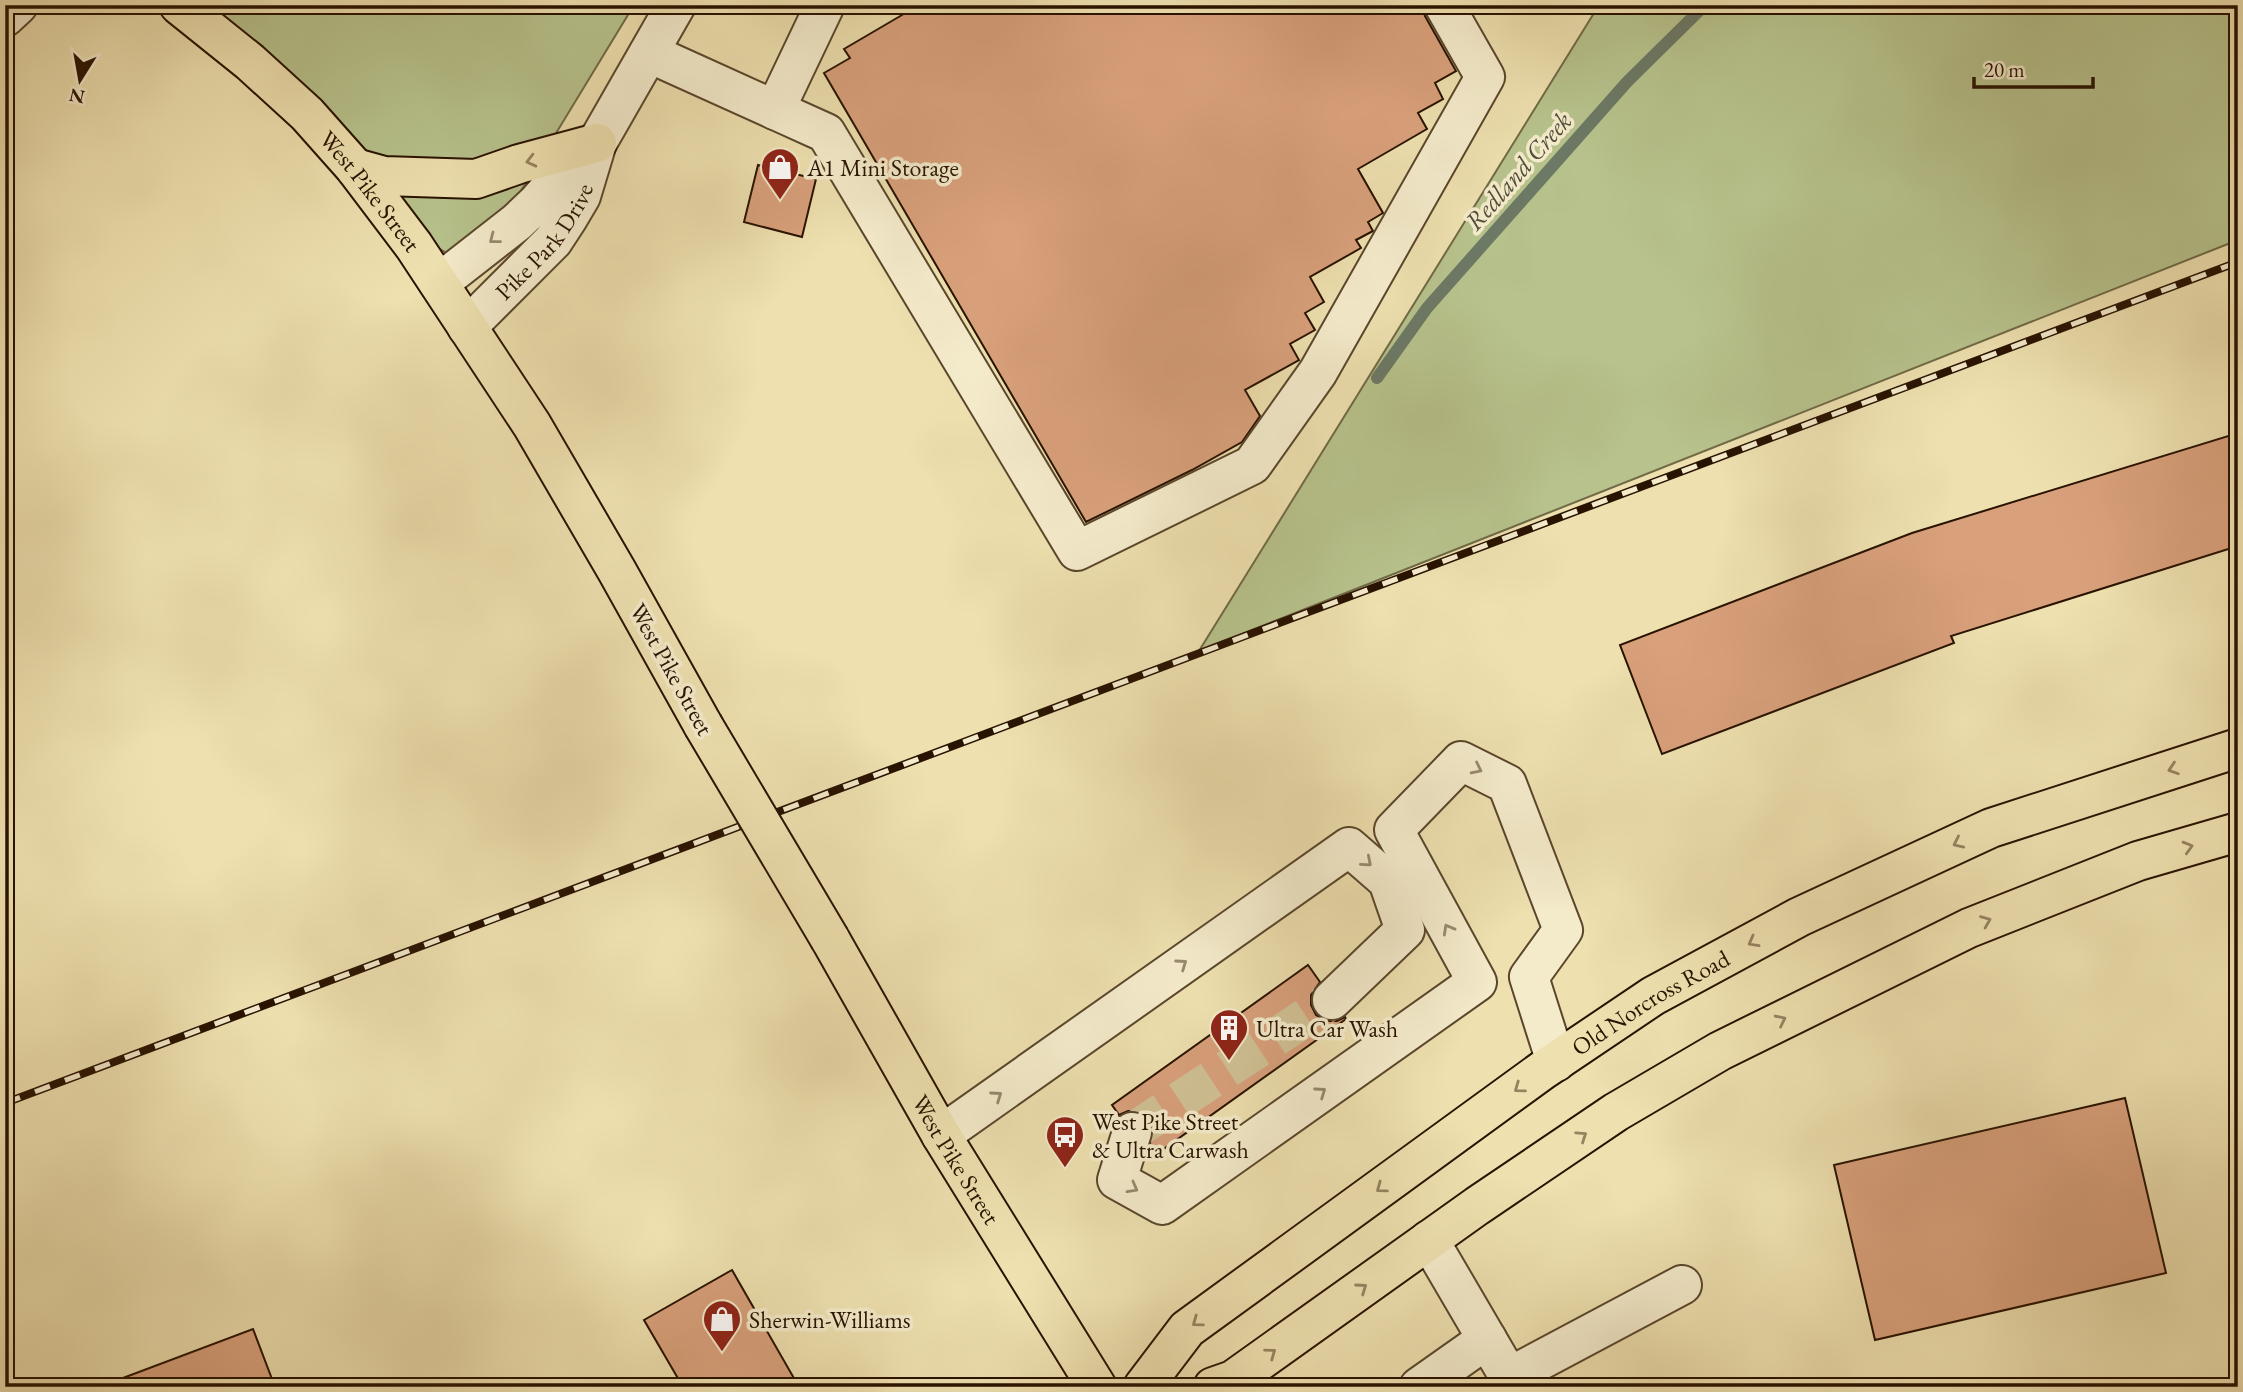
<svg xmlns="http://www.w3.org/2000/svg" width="2243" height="1392" viewBox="0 0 2243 1392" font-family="'EB Garamond',serif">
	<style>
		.green { fill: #b7c28c; stroke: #706a46; stroke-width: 2 }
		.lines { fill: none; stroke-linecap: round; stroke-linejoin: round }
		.stream { stroke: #6c7965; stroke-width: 12 }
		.building { fill: #d8a07b; stroke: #281200; stroke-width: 2 }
		.minor-tunnel { stroke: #d0c195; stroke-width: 38; stroke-dasharray: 38 19; stroke-linecap: butt }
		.minor-casing { stroke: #5a462c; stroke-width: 42 }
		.major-casing { stroke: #281200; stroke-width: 42 }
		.minor { stroke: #f4ebcb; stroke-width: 38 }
		.major { stroke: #eee0af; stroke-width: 38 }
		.rail-casing { stroke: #281200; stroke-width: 8 }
		.rail { stroke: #f4ebcb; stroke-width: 5; stroke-dasharray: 16; stroke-linecap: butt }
		.major-bridge-casing { stroke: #281200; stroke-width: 42; stroke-linecap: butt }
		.major-bridge { stroke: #eee0af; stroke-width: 38 }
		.oneway { stroke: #958360 }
		.oneway2 { stroke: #988970 }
		.labels { text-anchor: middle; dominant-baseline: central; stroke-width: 7; stroke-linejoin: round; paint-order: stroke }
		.poi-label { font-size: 24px; fill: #281200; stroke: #f4ebcb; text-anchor: start }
		.street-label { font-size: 24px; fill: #281200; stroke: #f4ebcb }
		.water-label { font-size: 26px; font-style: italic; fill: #504e3b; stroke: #f4ebcb }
	</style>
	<rect width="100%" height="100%" fill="#eee0af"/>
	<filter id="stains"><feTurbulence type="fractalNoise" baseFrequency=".00286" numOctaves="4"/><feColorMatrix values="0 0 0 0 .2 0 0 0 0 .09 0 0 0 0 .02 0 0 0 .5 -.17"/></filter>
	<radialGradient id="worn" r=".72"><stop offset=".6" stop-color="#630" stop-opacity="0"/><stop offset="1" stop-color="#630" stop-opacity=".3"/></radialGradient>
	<g class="green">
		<path d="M 215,5 L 634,5 L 474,268 L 418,237 L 209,24 Z"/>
		<path d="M 1599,5 L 2238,5 L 2238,240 L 1199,651 Z"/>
	</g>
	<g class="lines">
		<path class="stream" d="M 1377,378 L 1427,308 L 1627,82 L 1705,5"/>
	</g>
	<g class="building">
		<path d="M 896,5 L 1422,5 L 1425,16 L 1456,71 L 1435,83 L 1443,99 L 1418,113 L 1427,129 L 1358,169 L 1383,213 L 1368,222 L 1373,231 L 1356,240 L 1361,248 L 1310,277 L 1324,302 L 1305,313 L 1315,330 L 1290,344 L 1299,360 L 1245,390 L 1260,416 L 1242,442 L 1192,470 L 1086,522 L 824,73 L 850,58 L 844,49 L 902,15 Z"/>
		<path d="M 758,165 L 816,179 L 802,237 L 744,222 Z"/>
		<path d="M 2238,433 L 2238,546 L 1951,636 L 1954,643 L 1662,754 L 1620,645 L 1912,533 Z"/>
		<path d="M 1308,965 L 1320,982 L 1311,995 L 1311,1005 L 1316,1015 L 1327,1021 L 1337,1021 L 1345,1017 L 1346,1019 L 1151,1158 L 1148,1154 L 1153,1128 L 1148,1118 L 1138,1111 L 1128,1111 L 1119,1115 L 1112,1105 Z"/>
		<path d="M 2125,1098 L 2166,1273 L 1875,1340 L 1834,1165 Z"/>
		<path d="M 732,1270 L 799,1387 L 683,1387 L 644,1320 Z"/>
		<path d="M 253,1329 L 275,1387 L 107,1387 L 107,1384 Z"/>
	</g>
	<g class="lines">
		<path class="minor-tunnel" d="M 1132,1132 L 1332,1000"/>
		<defs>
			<g id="minor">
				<path d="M 5,17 L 18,5"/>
				<path d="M 649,53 L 826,133 L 1077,551 L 1252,465 L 1318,372 L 1485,77 L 1444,5"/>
				<path d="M 775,110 L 825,5"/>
				<path d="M 439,283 L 517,222 L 538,202 L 576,158 L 597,143"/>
				<path id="s1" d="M 467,327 L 553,241 L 568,218 L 581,196 L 597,143 L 676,5"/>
				<path d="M 1132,1132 L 1117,1180 L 1162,1205 L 1477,982 L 1394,830 L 1461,761 L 1507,784 L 1563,930 L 1529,977 L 1556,1062"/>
				<path d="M 941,1135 L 1349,847 L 1388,881 L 1405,930 L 1332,1000"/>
				<path d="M 1429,1240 L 1515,1387"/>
				<path d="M 1509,1377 L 1682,1285"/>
				<path d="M 1419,1387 L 1487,1339"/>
			</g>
			<g id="major">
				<path id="s2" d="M 179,5 L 250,62 L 307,114 L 355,168 L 414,246 L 532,425 L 617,571 L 703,725"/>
				<path d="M 355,168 L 384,176 L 476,179 L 519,164 L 597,143"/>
				<path id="s3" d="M 830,939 L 941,1135 L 1097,1387"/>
				<path id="s4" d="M 1143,1387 L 1187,1329 L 1543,1070 L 1653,996 L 1799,917 L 1991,828 L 2238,748"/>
				<path d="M 1213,1387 L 1233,1380 L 1477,1206 L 1616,1112 L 1720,1051 L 1969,928 L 2138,861 L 2238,832"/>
			</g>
		</defs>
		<use href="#minor" class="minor-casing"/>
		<use href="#major" class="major-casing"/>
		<use href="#minor" class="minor"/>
		<use href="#major" class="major"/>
		<defs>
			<path id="rail" d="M 5,1103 L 2238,262"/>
		</defs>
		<use href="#rail" class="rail-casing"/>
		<use href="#rail" class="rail"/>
		<defs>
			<path id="major-bridge" d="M 703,725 L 830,939"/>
		</defs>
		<use href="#major-bridge" class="major-bridge-casing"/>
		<use href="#major-bridge" class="major-bridge"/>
	</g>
	<defs><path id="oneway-chevron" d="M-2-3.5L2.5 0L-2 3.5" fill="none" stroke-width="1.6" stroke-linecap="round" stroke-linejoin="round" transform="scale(1.75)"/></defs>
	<g class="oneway">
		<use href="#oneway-chevron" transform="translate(531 161) rotate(166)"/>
		<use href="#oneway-chevron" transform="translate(2173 769) rotate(162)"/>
		<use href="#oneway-chevron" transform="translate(1958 843) rotate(155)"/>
		<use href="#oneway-chevron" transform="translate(2188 847) rotate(-16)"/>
		<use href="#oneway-chevron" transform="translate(1986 921) rotate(-22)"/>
		<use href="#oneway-chevron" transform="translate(1753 942) rotate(151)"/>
		<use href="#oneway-chevron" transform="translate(1781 1020) rotate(-26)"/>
		<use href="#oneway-chevron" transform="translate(1519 1088) rotate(144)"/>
		<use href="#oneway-chevron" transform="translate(1582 1136) rotate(-34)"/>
		<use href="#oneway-chevron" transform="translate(1381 1188) rotate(144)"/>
		<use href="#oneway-chevron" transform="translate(1362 1288) rotate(-35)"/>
		<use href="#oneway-chevron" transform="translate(1197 1322) rotate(144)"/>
		<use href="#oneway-chevron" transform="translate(1271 1353) rotate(-36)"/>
	</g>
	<g class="oneway2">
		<use href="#oneway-chevron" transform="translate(494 239) rotate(142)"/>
		<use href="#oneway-chevron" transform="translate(1477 769) rotate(26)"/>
		<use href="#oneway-chevron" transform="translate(1367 862) rotate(41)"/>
		<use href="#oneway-chevron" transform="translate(1448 929) rotate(-119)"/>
		<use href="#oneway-chevron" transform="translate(1182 964) rotate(-35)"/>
		<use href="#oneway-chevron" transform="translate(1321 1092) rotate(-35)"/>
		<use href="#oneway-chevron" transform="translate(997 1096) rotate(-35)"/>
		<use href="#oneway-chevron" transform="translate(1133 1188) rotate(29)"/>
	</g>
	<defs>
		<symbol id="shop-pin" viewBox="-11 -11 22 30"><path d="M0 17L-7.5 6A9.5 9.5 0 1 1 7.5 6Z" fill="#8f2418" stroke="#f4ebcb"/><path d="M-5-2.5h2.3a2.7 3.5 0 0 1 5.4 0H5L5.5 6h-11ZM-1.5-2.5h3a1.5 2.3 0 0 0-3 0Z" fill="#fff"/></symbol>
		<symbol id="building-pin" viewBox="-11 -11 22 30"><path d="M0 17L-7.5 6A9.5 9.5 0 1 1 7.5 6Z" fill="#8f2418" stroke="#f4ebcb"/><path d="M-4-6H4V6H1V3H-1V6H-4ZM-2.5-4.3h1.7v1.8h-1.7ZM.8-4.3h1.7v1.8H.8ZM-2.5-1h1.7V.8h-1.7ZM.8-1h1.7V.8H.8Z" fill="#fff"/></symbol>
		<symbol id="bus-pin" viewBox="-11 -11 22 30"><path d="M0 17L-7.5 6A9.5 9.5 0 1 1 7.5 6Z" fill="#8f2418" stroke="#f4ebcb"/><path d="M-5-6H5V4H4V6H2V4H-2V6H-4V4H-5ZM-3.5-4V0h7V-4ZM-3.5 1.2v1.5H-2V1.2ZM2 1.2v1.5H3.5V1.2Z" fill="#fff"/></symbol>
	</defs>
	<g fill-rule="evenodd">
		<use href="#shop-pin" x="758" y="145" width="44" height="60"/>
		<use href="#building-pin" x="1207" y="1006" width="44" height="60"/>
		<use href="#bus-pin" x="1043" y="1113" width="44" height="60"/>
		<use href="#shop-pin" x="700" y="1297" width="44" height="60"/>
	</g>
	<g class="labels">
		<g class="poi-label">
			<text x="807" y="167">A1 Mini Storage</text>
			<text x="1256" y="1028">Ultra Car Wash</text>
			<text x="1092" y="1121">West Pike Street<tspan x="1092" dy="28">&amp; Ultra Carwash</tspan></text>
			<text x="749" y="1319">Sherwin-Williams</text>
		</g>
		<g class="street-label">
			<text stroke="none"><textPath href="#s2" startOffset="268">West Pike Street</textPath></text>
			<text stroke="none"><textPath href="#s1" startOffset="116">Pike Park Drive</textPath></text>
			<text transform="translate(672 669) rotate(61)">West Pike Street</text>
			<text stroke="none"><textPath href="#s4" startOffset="640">Old Norcross Road</textPath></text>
			<text stroke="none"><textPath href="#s3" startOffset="254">West Pike Street</textPath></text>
		</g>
		<g class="water-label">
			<text transform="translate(1518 171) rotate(-49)">Redland Creek</text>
		</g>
	</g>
	<rect width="2243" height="1392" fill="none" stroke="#eee0af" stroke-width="28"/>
	<rect x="7" y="7" width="2229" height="1378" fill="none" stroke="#281200" stroke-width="3.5"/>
	<rect x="14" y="14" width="2215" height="1364" fill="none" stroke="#281200" stroke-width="2"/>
	<g transform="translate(80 80) rotate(191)" stroke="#f4ebcb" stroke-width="5" paint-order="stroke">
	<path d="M0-5L12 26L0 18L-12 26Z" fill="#281200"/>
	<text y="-10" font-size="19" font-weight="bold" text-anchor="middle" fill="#281200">N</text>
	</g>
	<path d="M1974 77v10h119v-10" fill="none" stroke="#281200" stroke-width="3.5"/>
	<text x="1984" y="77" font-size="21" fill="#281200" stroke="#f4ebcb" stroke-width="5" paint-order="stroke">20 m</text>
	<rect width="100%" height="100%" filter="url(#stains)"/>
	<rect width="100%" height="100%" fill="url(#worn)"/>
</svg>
